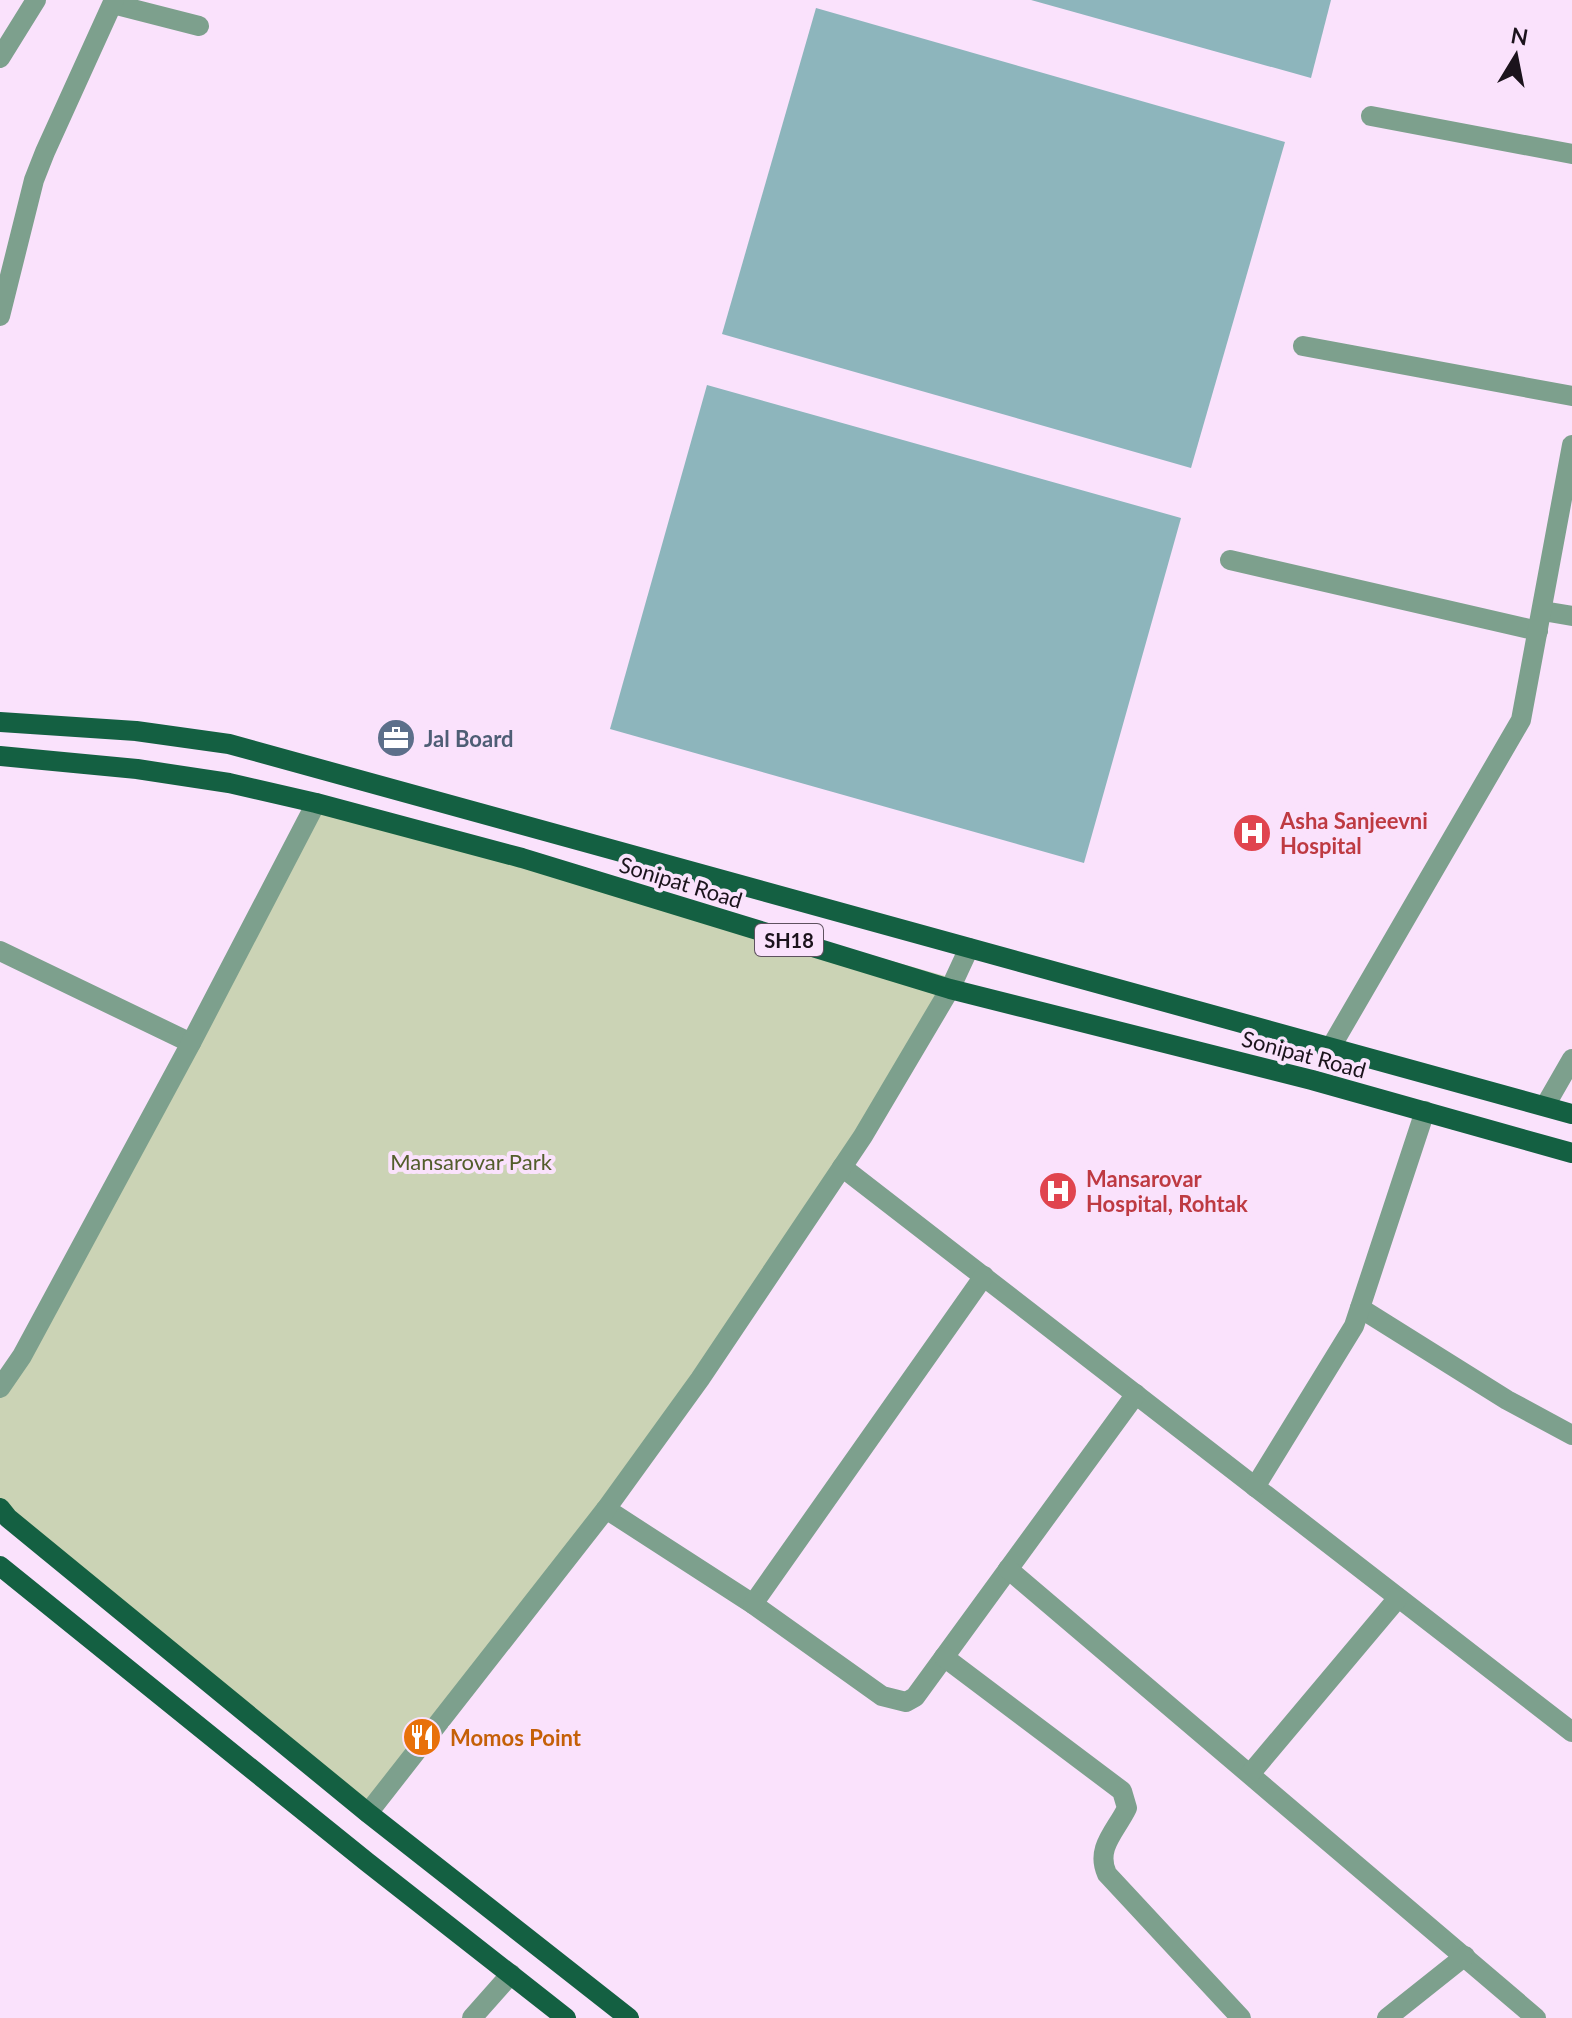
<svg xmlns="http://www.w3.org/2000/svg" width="1572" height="2018" viewBox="0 0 1572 2018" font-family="Lato,sans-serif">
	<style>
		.green { fill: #cbd3b5 }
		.water { fill: #8db5bc }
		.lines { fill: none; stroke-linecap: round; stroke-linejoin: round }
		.minor { stroke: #7da08d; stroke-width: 20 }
		.major { stroke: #146042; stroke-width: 20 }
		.labels { text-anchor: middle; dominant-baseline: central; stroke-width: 8; stroke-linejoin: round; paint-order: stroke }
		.shield { fill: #fae2fc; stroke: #5e515f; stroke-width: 2 }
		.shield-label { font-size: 20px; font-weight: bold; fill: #1b131c }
		.service-label { font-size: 22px; font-weight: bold; fill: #4e5e75; stroke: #fae2fc; text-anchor: start }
		.health-label { font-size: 22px; font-weight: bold; fill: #be3a42; stroke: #fae2fc; text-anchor: start }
		.street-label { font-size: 22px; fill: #1b131c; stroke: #fae2fc }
		.park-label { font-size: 22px; fill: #525d2b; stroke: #fae2fc }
		.food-label { font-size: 22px; font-weight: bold; fill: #c56008; stroke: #fae2fc; text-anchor: start }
	</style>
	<rect width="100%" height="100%" fill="#fae2fc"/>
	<path class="green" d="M 315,799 L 952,978 L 843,1167 L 602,1504 L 365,1809 L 0,1508 L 0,1395 Z"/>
	<g class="water">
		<path d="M 1031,0 L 1331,0 L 1311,78 Z"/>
		<path d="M 816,8 L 1285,142 L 1191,468 L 722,334 Z"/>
		<path d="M 707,385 L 1181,518 L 1084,863 L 610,729 Z"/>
	</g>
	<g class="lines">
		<g class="minor">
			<path d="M 113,4 L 199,26"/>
			<path d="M 0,58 L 36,0"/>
			<path d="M 1371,116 L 1572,154"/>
			<path d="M 0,316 L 34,180 L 45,152 L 114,0"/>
			<path d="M 1303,346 L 1572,396"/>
			<path d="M 1230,560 L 1538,631"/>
			<path d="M 1543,611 L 1572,616"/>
			<path d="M 0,951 L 191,1043"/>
			<path d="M 1331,1047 L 1521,720 L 1572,445"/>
			<path d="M 1545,1106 L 1572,1059"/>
			<path d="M 842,1167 L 1572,1732"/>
			<path d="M 1360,1308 L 1507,1400 L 1572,1435"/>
			<path d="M 0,1388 L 22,1356 L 191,1043 L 316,803"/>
			<path d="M 1255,1487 L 1354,1326 L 1425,1111"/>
			<path d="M 606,1509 L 753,1604 L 882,1696 L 906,1702 L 915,1697 L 1136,1394"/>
			<path d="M 1008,1569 L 1536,2018"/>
			<path d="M 753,1604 L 984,1276"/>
			<path d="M 944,1657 L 1122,1791 L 1127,1808 C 1116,1831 1095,1848 1107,1874 L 1241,2018"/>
			<path d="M 1250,1774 L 1398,1598"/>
			<path d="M 368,1813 L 606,1509 L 700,1379 L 863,1136 L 950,989 L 969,948"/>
			<path d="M 472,2018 L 511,1974"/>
			<path d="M 1387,2018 L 1465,1956"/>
		</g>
		<g class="major">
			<path d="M 0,722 L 136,731 L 229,744 L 1572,1114"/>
			<path d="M 0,756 L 137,769 L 229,783 L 316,803 L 522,858 L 950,989 L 1312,1080 L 1572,1153"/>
			<path d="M 0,1508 L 8,1518 L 368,1813 L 629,2018"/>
			<path d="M 0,1566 L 367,1862 L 566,2018"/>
		</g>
	</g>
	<defs>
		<symbol id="office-disc" viewBox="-11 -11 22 22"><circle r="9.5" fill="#5c6f8a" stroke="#fae2fc"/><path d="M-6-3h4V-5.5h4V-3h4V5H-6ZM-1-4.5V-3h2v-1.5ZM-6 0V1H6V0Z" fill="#fff"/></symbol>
		<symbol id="hospital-disc" viewBox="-11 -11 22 22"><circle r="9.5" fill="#e0444e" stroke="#fae2fc"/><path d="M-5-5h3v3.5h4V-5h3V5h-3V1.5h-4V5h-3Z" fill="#fff"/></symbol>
		<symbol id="restaurant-disc" viewBox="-11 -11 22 22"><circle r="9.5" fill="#e8710a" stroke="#fae2fc"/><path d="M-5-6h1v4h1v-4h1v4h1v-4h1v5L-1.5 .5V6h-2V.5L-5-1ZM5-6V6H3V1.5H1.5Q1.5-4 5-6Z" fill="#fff"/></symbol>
	</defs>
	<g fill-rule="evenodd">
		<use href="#office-disc" x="374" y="716" width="44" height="44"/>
		<use href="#hospital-disc" x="1230" y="811" width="44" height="44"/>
		<use href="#hospital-disc" x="1036" y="1169" width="44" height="44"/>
		<use href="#restaurant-disc" x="400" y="1715" width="44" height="44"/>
	</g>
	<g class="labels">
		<rect class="shield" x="755" y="924" width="68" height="32" rx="6"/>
		<g class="shield-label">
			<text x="789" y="940">SH18</text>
		</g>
		<g class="service-label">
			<text x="424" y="738">Jal Board</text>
		</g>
		<g class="health-label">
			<text x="1280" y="820">Asha Sanjeevni<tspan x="1280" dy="25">Hospital</tspan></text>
			<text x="1086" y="1178">Mansarovar<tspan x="1086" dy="25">Hospital, Rohtak</tspan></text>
		</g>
		<g class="street-label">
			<text transform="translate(681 882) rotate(17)">Sonipat Road</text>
			<text transform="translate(1304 1054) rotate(15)">Sonipat Road</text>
		</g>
		<g class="park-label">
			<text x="471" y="1161">Mansarovar Park</text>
		</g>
		<g class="food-label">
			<text x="450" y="1737">Momos Point</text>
		</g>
	</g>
	<g transform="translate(1516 56) rotate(10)" stroke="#fae2fc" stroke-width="6" paint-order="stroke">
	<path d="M0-6L14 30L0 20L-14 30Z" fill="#1b131c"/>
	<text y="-12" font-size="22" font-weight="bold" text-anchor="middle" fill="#1b131c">N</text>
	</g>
</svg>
